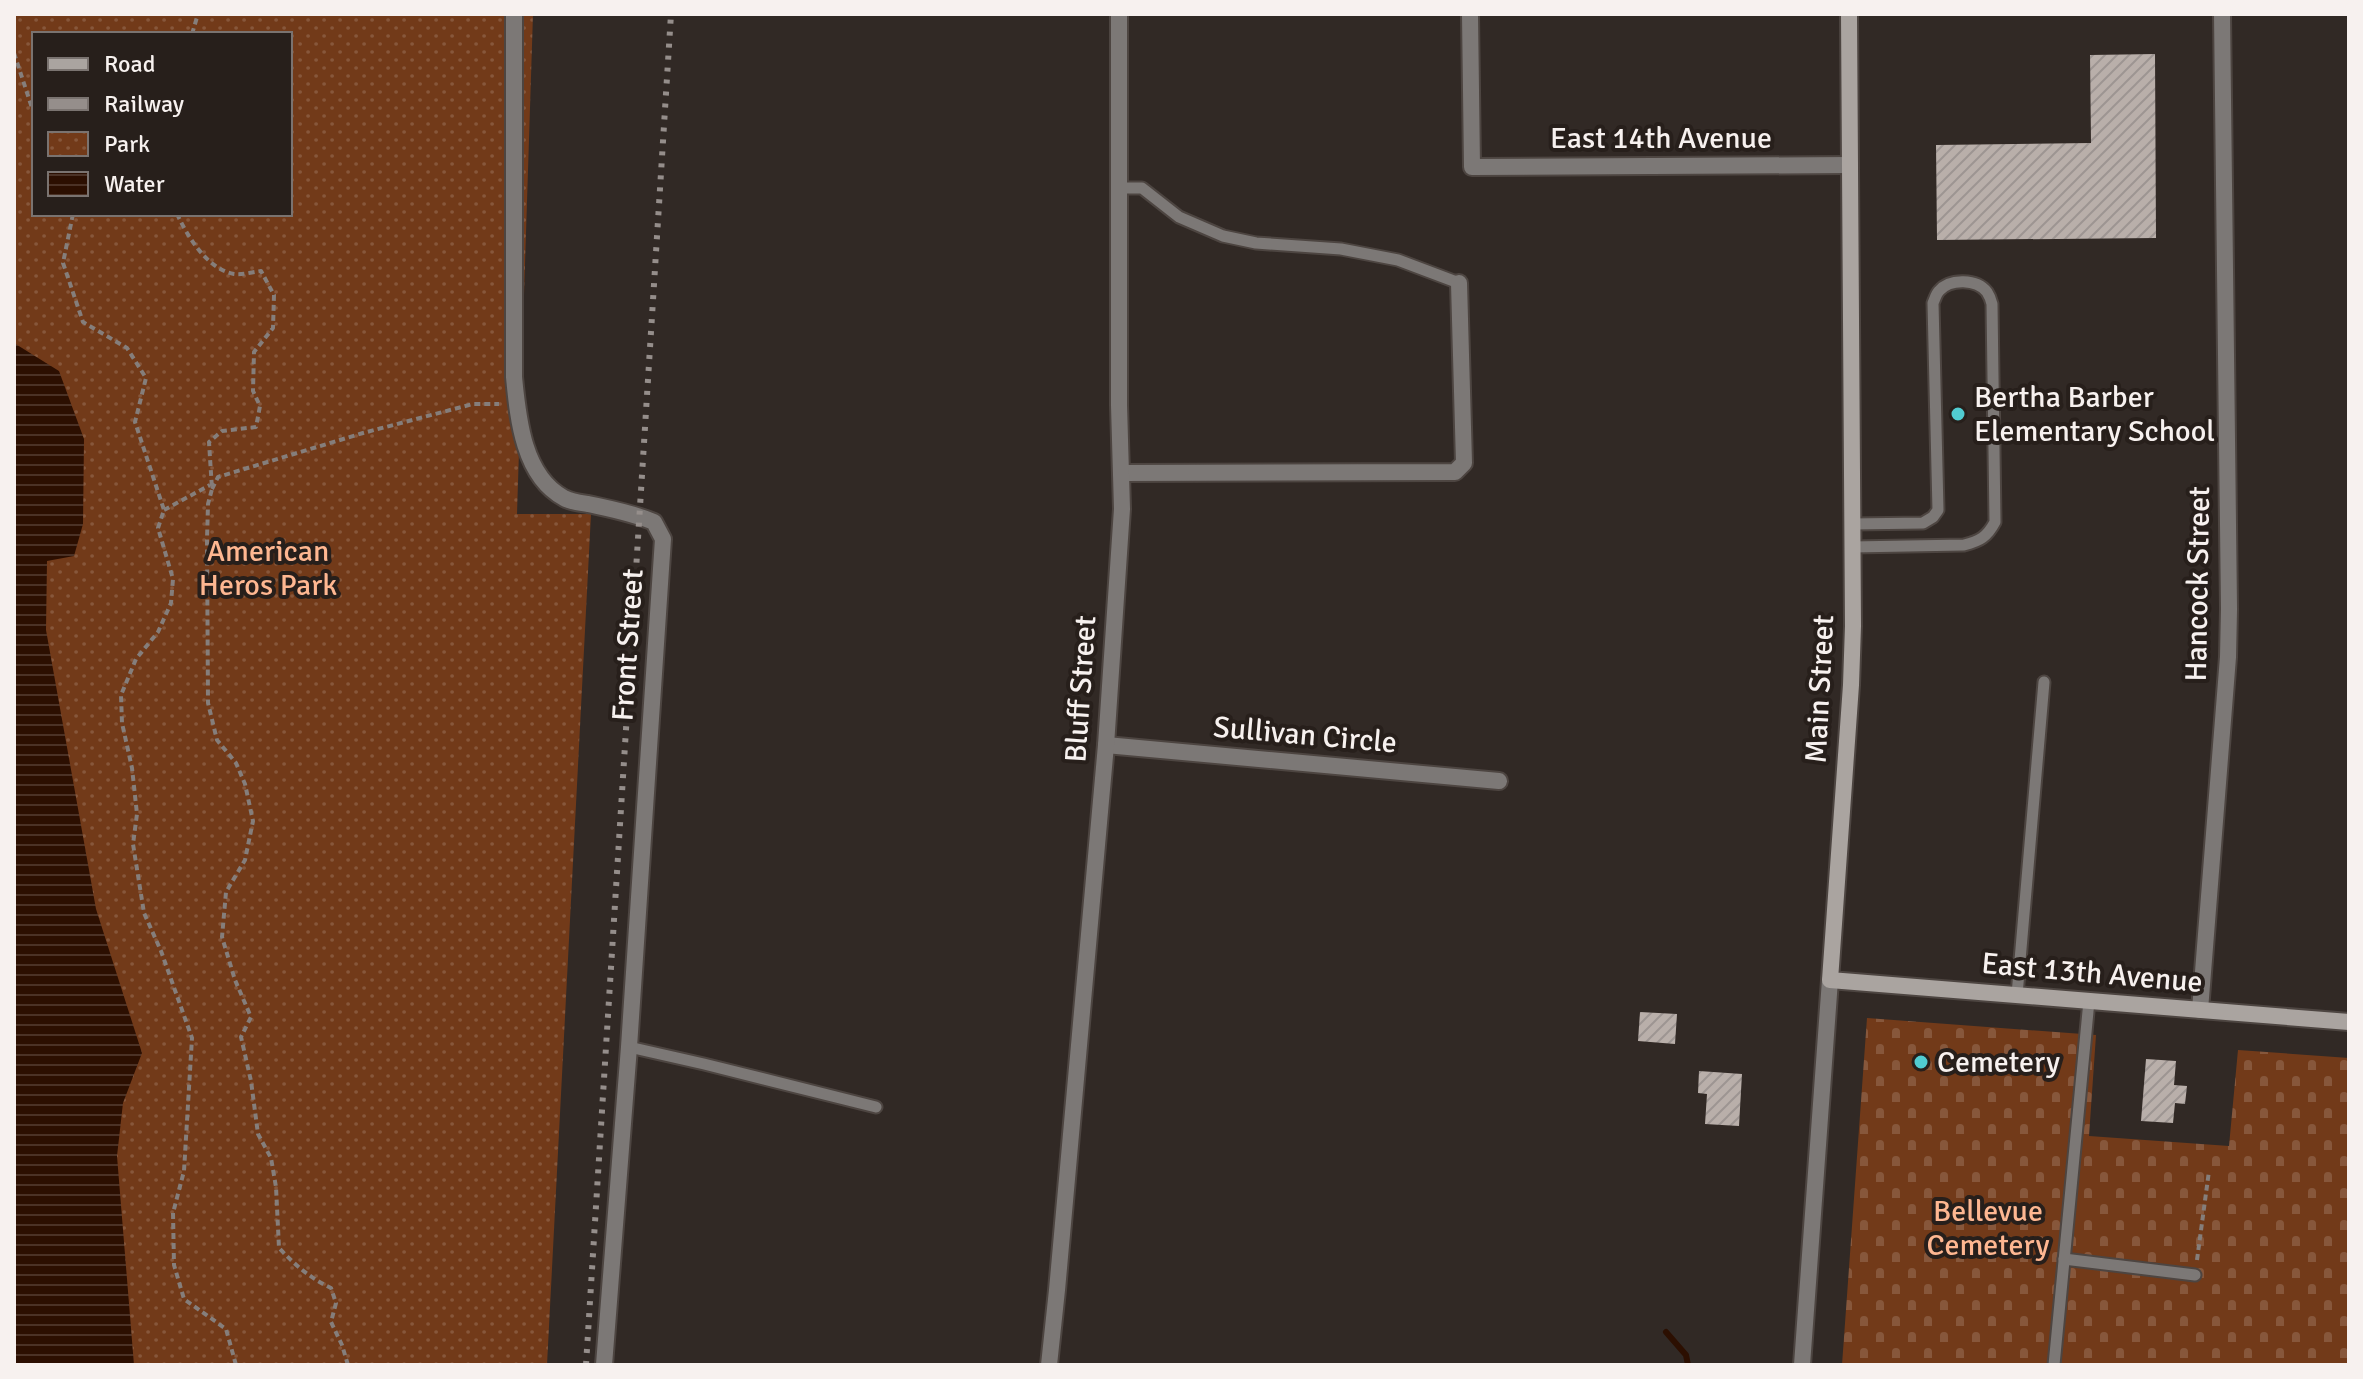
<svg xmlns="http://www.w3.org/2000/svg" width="2363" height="1379" viewBox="0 0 2363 1379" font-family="Signika,sans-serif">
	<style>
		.cemetery { fill: url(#cemetery-stones) }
		.park { fill: url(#park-dots); fill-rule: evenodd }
		.water { fill: url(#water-rules) }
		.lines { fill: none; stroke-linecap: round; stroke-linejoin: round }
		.stream { stroke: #2c0f01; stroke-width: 6 }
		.building { fill: url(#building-hatch) }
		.lane-casing { stroke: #4d4541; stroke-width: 15 }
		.street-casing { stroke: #4d4541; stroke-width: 20 }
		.secondary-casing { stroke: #4d4541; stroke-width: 20 }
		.path { stroke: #857e7b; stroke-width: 4; stroke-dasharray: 6 4; stroke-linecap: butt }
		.lane { stroke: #7c7876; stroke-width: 11 }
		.street { stroke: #7c7876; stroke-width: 16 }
		.secondary { stroke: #aaa4a0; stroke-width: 16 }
		.rail { stroke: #958e8b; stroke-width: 6; stroke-dasharray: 4 8; stroke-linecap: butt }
		.poi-dot { fill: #51ccd1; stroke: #271f1b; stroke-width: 3 }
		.labels { text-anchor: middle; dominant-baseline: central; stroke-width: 8; stroke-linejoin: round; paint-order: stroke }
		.street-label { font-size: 30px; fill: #f7f1ef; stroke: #271f1b }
		.poi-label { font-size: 30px; fill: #f7f1ef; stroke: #271f1b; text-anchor: start }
		.park-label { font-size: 30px; fill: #feb791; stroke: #271f1b }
	</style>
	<defs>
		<pattern id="cemetery-stones" width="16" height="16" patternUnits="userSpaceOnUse" patternTransform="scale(2)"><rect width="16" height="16" fill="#723a19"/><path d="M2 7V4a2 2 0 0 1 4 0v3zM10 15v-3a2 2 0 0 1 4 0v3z" fill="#87573b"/></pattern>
		<pattern id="park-dots" width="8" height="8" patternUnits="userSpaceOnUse" patternTransform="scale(2)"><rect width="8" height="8" fill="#723a19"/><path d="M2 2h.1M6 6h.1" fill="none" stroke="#87573b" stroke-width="1.8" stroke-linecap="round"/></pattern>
		<pattern id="water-rules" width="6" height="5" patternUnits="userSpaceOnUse" patternTransform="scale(2)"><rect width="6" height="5" fill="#2c0f01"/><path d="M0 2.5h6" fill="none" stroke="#4b3226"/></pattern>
		<pattern id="building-hatch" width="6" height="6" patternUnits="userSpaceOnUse" patternTransform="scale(2)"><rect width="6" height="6" fill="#b9afaa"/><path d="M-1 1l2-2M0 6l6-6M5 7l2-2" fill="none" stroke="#9d9592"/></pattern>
	</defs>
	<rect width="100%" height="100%" fill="#312925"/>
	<path class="cemetery" d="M 1867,1018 L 2096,1035 L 2089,1136 L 2229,1146 L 2238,1050 L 2349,1058 L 2349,1365 L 1842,1365 Z"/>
	<path class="park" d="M 14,14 L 533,14 L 517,514 L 591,514 L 547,1365 L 75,1365 L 14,821 ZM 34,34 L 290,34 L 290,214 L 34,214 Z"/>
	<path class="water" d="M 14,343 L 59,371 L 84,439 L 83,524 L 74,556 L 47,561 L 46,630 L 96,909 L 142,1053 L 123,1103 L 117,1156 L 134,1365 L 14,1365 Z"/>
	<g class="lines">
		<path class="stream" d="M 1666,1332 L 1686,1355 L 1688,1365"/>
	</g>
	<g class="building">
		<path d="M 2155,54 L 2156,238 L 1937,240 L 1936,145 L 2091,143 L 2090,55 Z"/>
		<path d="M 1640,1012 L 1677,1014 L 1675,1044 L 1638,1041 Z"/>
		<path d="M 2146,1059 L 2176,1061 L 2174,1085 L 2187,1086 L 2185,1104 L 2175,1103 L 2173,1123 L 2141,1121 Z"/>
		<path d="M 1699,1071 L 1742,1074 L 1739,1126 L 1705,1124 L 1707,1094 L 1698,1093 Z"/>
	</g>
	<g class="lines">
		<defs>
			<g id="lane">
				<path d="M 1119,188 L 1142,188 L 1179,217 L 1223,236 L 1256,243 L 1341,249 L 1398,260 L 1459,283"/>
				<path d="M 1852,524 L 1923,523 L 1933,517 L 1938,510 L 1933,303 C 1935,299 1936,294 1939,291 C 1950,278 1977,279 1987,292 C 1989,295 1991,300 1992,304 L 1995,522 C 1987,537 1980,541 1964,545 L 1852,547"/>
				<path d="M 2017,995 L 2044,682"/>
				<path d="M 629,1047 L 704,1064 L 876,1107"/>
				<path d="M 2064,1259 L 2195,1275"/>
				<path d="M 2054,1365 L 2089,1001"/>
			</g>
			<g id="street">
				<path d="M 514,14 L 514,377 C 518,418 523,476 564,498 C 571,502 581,503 588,504 C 611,509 633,513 654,522 L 663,539 L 629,1047 L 604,1365"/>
				<path d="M 1470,14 L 1472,167 L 1850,165"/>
				<path d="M 1121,473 L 1455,472 L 1464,463 L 1459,283"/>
				<path d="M 1106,745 L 1499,781"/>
				<path d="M 2200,1010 L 2228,657 L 2229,609 L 2222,14"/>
				<path d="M 1049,1365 L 1057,1290 L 1106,745 L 1122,509 L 1119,405 L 1119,14"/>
				<path d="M 1802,1365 L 1830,980"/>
			</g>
			<path id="secondary" d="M 1849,14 L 1853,626 L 1851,685 L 1830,980 L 2349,1022"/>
		</defs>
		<use href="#lane" class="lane-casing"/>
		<use href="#street" class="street-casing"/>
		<use href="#secondary" class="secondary-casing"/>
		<g class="path">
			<path d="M 192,34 L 198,14"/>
			<path d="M 14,53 L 34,114"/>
			<path d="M 73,214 L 63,263 L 83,322 L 127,348 L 146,378 L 135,422 L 164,510 L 158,528 L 173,579 L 171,603 L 158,632 L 136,659 L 121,695 L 122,723 L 132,768 L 137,814 L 133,844 L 144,913 L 161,951 L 192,1038 L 184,1171 L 173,1213 L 174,1265 L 184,1299 L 226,1329 L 236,1365"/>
			<path d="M 177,214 C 188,237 207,269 234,274 C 242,275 253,272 261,271 L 274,295 L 273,328 L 254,352 L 253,391 L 260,406 L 256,427 L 222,431 L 209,442 L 212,489 L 208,504 L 207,540 L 208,703 L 217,740 L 236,763 L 245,784 L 253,821 L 245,860 L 226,892 L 222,937 L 235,980 L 251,1017 L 241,1037 L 251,1081 L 258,1134 L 271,1158 L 276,1187 L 279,1248 C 295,1265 310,1278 331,1288 L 336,1303 L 331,1322 L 342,1345 L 348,1365"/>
			<path d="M 212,489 L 218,477 L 363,433 L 473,404 L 499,404"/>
			<path d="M 164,510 L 210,485"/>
			<path d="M 2197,1260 L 2209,1171"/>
		</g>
		<use href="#lane" class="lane"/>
		<use href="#street" class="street"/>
		<use href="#secondary" class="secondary"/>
		<path class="rail" d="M 586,1365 L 671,14"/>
	</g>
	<g class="poi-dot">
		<circle cx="1958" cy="414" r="8"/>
		<circle cx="1921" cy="1062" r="8"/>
	</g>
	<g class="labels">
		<g class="street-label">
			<text x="1661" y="138">East 14th Avenue</text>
			<text transform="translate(2198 584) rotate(-89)">Hancock Street</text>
			<text transform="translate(628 645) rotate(-86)">Front Street</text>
			<text transform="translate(1081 689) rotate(-86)">Bluff Street</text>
			<text transform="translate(1820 689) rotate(-87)">Main Street</text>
			<text transform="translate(1305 735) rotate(5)">Sullivan Circle</text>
			<text transform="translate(2092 973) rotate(5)">East 13th Avenue</text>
		</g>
		<g class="poi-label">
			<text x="1974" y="397">Bertha Barber<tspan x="1974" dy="34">Elementary School</tspan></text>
			<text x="1937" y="1062">Cemetery</text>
		</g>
		<g class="park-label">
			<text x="268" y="551">American<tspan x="268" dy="34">Heros Park</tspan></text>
			<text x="1988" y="1211">Bellevue<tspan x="1988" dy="34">Cemetery</tspan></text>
		</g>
	</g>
	<rect width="2363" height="1379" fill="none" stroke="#f7f1ef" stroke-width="32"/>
	<rect x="32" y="32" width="260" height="184" fill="#271f1b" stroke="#7a7370" stroke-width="2"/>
	<rect x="48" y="58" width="40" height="12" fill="#aaa4a0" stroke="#7a7370" stroke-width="2"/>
	<text x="104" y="72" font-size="24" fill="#f7f1ef">Road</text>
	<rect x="48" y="98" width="40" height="12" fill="#958e8b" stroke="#7a7370" stroke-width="2"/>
	<text x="104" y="112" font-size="24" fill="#f7f1ef">Railway</text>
	<rect x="48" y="132" width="40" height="24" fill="url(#park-dots)" stroke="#7a7370" stroke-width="2"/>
	<text x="104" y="152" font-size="24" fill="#f7f1ef">Park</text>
	<rect x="48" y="172" width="40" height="24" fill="url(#water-rules)" stroke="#7a7370" stroke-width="2"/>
	<text x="104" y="192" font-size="24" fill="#f7f1ef">Water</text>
</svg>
